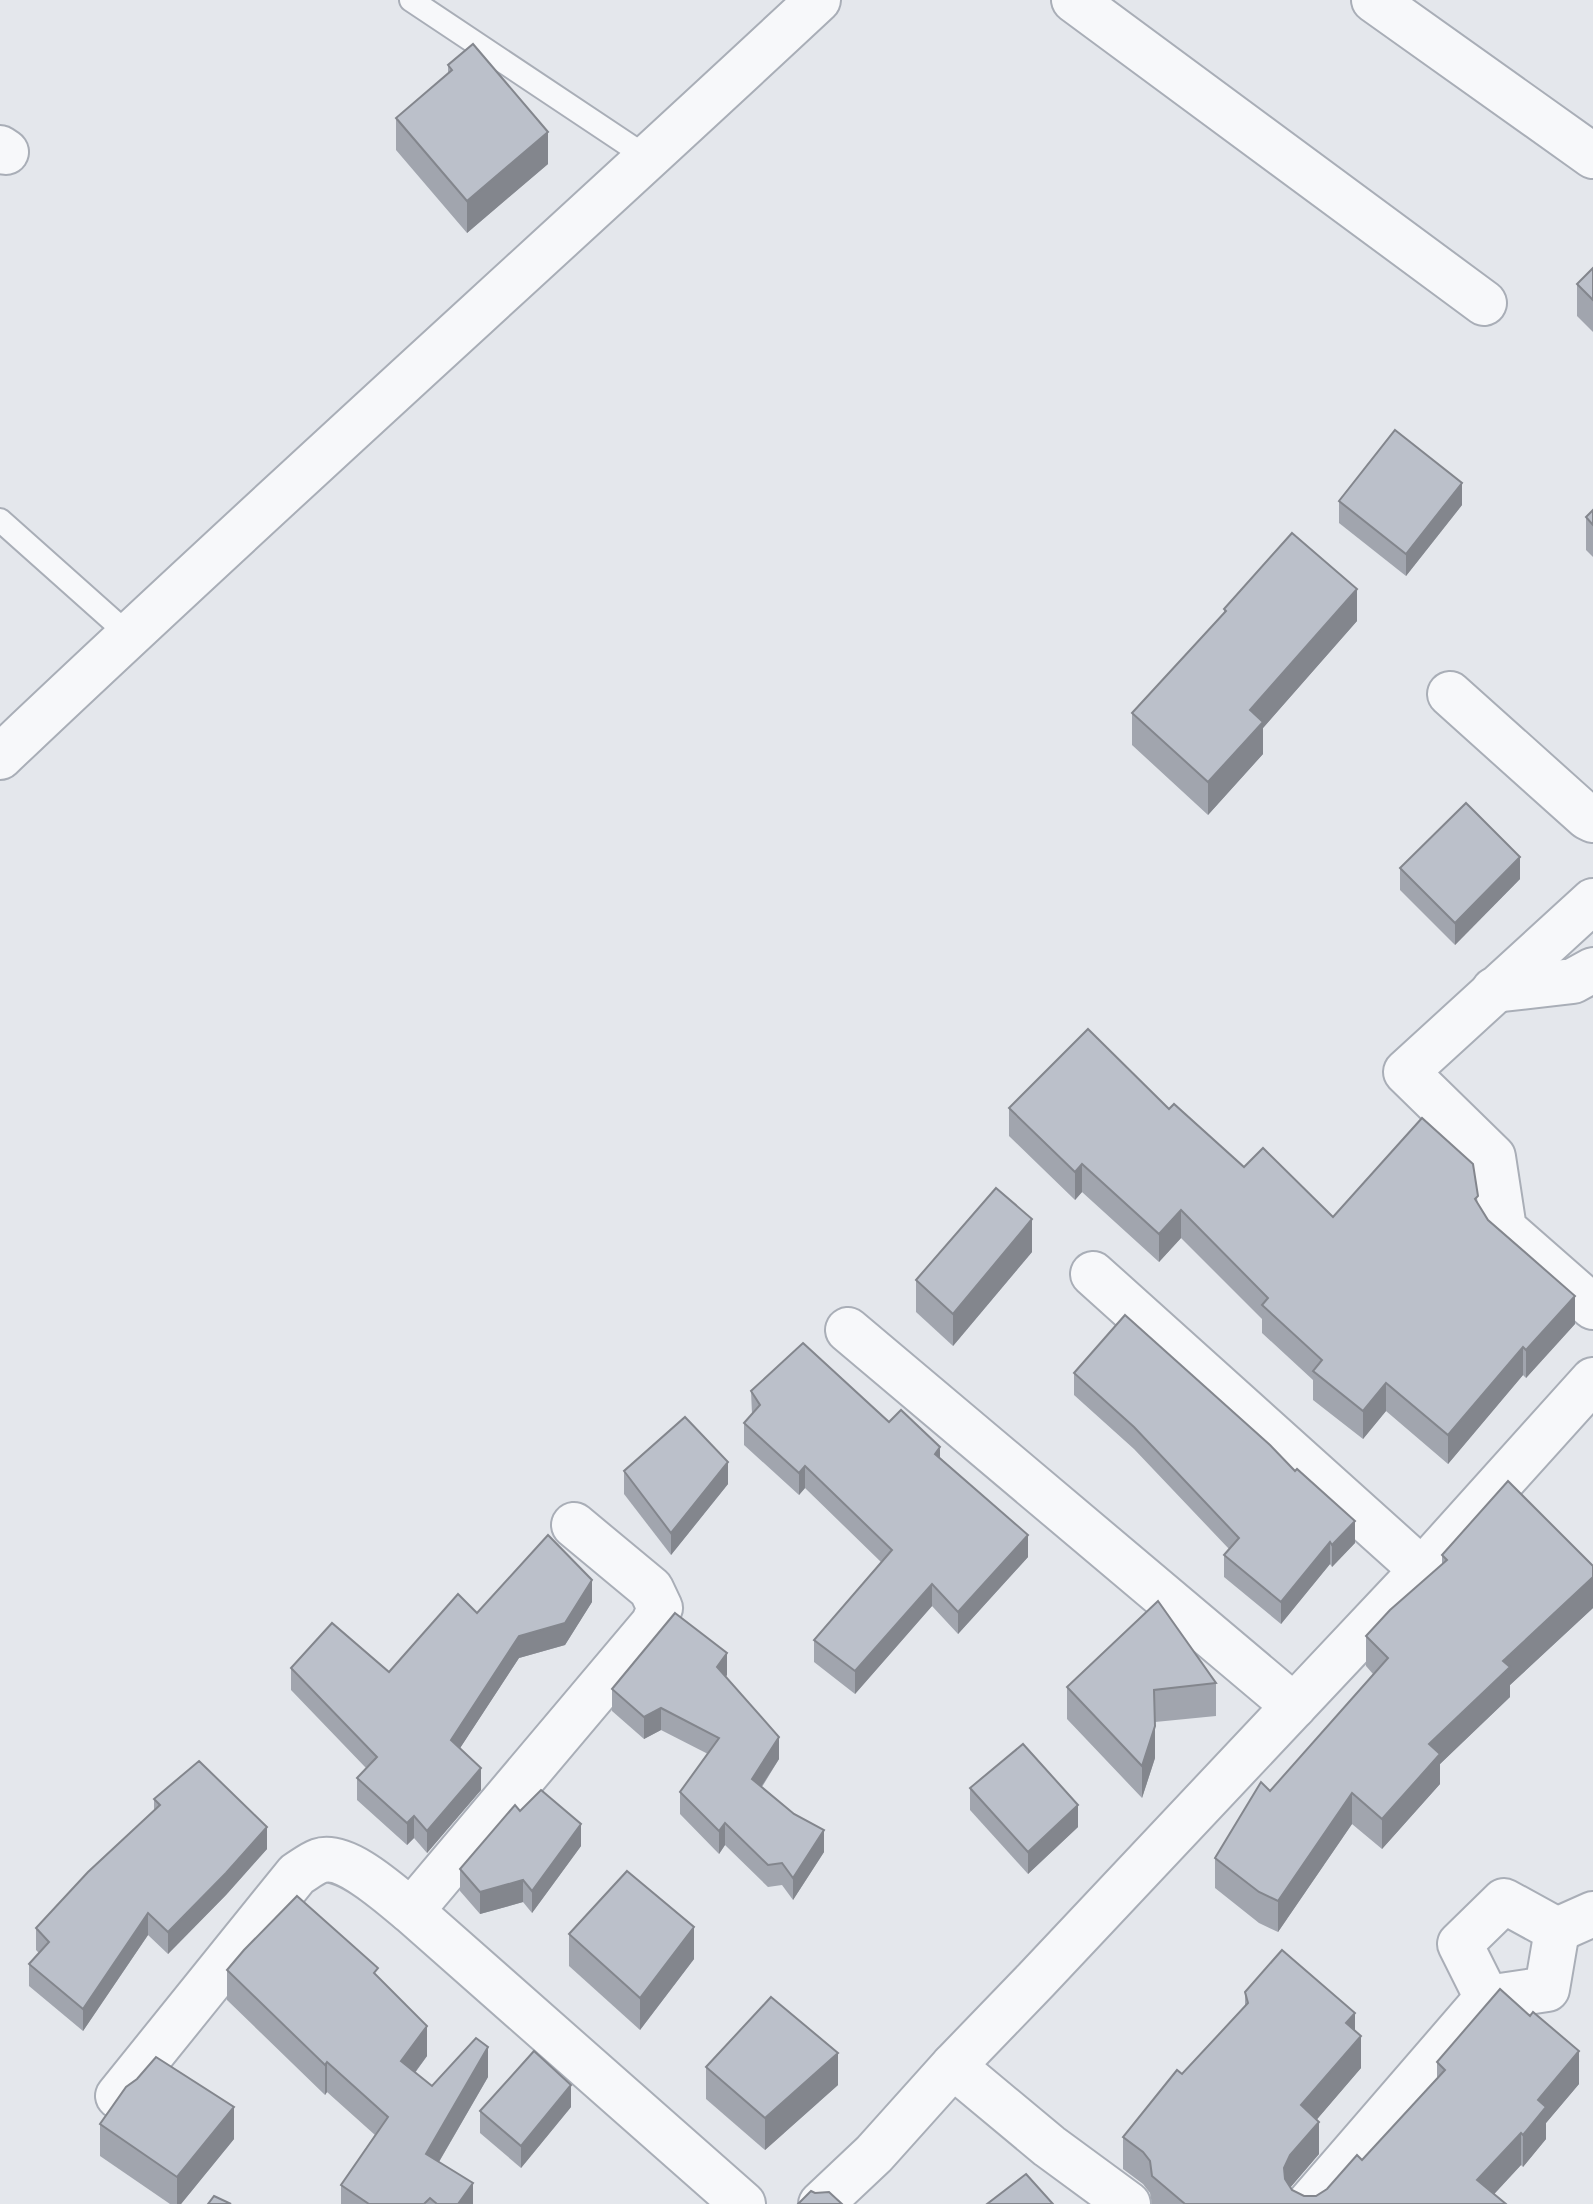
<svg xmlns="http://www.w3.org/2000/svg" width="1593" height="2204" viewBox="0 0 1593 2204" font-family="Signika,sans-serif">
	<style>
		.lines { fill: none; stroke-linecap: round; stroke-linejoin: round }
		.lane-casing { stroke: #a9aeb7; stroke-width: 26 }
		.street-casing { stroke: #a9aeb7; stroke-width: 48 }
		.lane { stroke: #f7f8fa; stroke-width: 22 }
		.street { stroke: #f7f8fa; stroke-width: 44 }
		.wall { fill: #a1a5ae }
		.shaded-wall { fill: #83868d }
		.building { fill: #bbc0ca; stroke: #83868d; stroke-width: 2 }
	</style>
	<rect width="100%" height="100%" fill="#e4e7ec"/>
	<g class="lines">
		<defs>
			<g id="lane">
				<path d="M 411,0 L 648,158"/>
				<path d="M 0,520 L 129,635"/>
			</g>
			<g id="street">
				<path d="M 1074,0 L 1484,303"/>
				<path d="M 1374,0 L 1593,156"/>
				<path d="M 0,148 L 6,152"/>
				<path d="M 1450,694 L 1587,817 L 1593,820"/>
				<path d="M 0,757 C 269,501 546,254 818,0"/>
				<path d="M 1593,901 L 1406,1072 L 1493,1157 L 1504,1229 L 1593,1307"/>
				<path d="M 1494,990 L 1573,981 L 1593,970"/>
				<path d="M 1093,1274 L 1422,1570"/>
				<path d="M 848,1330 L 1294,1706"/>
				<path d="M 1504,1901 L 1557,1930 L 1547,1989 L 1487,1998 L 1460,1944 Z"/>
				<path d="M 411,1911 L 653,1624 L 660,1608 L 651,1589 L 574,1525"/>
				<path d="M 1557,1930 L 1593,1914"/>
				<path d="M 953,2066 L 1049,2146 L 1128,2204"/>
				<path d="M 118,2096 L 297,1874 C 304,1870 311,1864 319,1861 C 345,1852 391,1895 411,1911 L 743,2204"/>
				<path d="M 821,2204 L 874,2154 L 953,2066 L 1036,1980 L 1422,1570 L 1593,1380"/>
				<path d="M 1309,2204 L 1487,1998"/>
			</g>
		</defs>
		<use href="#lane" class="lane-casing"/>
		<use href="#street" class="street-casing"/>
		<use href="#lane" class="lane"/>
		<use href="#street" class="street"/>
	</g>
	<g class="wall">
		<path d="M 448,65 L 548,164 L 467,233 L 396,150 L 396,118 L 448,74 Z"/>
		<path d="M 1593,268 L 1593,332 L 1577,316 L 1577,284 Z"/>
		<path d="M 1339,501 L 1462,505 L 1406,576 L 1339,523 Z"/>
		<path d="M 1593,510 L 1593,557 L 1586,550 L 1586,517 Z"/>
		<path d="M 1224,609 L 1357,621 L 1263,728 L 1263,754 L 1208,815 L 1132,745 L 1132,713 L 1224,613 Z"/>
		<path d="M 1400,868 L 1520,879 L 1455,945 L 1400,890 Z"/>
		<path d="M 1009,1108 L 1169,1109 L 1244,1167 L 1333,1217 L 1478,1204 L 1488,1220 L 1575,1324 L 1526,1378 L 1523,1375 L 1448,1464 L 1386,1411 L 1363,1439 L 1313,1400 L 1313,1380 L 1262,1333 L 1262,1319 L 1181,1238 L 1159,1262 L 1082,1192 L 1075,1200 L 1009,1136 Z"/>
		<path d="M 1032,1252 L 953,1346 L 916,1312 L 916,1280 Z"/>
		<path d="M 1074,1373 L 1355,1543 L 1332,1567 L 1330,1564 L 1281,1624 L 1224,1577 L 1224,1555 L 1229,1549 L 1134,1449 L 1074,1395 Z"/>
		<path d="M 751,1391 L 889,1422 L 940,1459 L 1028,1557 L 958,1634 L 932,1606 L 855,1694 L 814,1662 L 814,1640 L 881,1562 L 805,1488 L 799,1495 L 744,1445 L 744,1423 L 752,1414 Z"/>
		<path d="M 624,1471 L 728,1484 L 671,1555 L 624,1494 Z"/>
		<path d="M 1442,1555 L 1593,1566 L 1593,1608 L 1510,1685 L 1510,1697 L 1440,1764 L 1440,1784 L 1382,1849 L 1352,1824 L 1278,1932 L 1259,1923 L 1215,1888 L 1215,1858 L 1270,1791 L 1373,1674 L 1366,1666 L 1366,1636 L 1442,1566 Z"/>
		<path d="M 592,1602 L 565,1645 L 519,1658 L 460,1748 L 481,1790 L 427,1853 L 414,1838 L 407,1845 L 357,1800 L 357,1778 L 366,1768 L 291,1690 L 291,1668 L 389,1672 L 477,1613 Z"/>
		<path d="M 727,1675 L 725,1677 L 779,1759 L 762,1787 L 824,1852 L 793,1900 L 782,1885 L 768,1887 L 725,1845 L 719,1854 L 680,1814 L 680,1792 L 708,1754 L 661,1730 L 644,1739 L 612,1711 L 612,1689 Z"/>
		<path d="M 1216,1683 L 1216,1716 L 1155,1722 L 1155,1758 L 1142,1798 L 1067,1719 L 1067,1687 Z"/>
		<path d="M 970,1788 L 1078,1827 L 1028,1874 L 970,1810 Z"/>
		<path d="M 154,1799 L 267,1849 L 226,1895 L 168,1954 L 148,1935 L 83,2031 L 29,1986 L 29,1964 L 39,1953 L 36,1950 L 36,1928 L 154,1810 Z"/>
		<path d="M 520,1811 L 581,1846 L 532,1913 L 523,1902 L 480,1914 L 460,1891 L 460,1869 Z"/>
		<path d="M 569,1934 L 694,1959 L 640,2030 L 569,1966 Z"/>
		<path d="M 227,1970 L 378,1977 L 427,2056 L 415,2073 L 432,2086 L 488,2077 L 439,2162 L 473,2204 L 341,2204 L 341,2185 L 375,2135 L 327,2092 L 325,2095 L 227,2000 Z"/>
		<path d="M 1245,1992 L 1355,2030 L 1361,2068 L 1317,2119 L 1319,2154 L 1290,2187 L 1292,2190 L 1304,2196 L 1316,2196 L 1327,2189 L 1362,2160 L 1437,2079 L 1437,2062 L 1579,2084 L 1546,2123 L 1546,2139 L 1523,2167 L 1521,2165 L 1494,2194 L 1506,2204 L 1152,2204 L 1150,2193 L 1143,2184 L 1123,2169 L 1123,2137 L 1245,2006 Z"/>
		<path d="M 706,2067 L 838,2085 L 765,2150 L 706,2099 Z"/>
		<path d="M 137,2079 L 234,2139 L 181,2204 L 170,2204 L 100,2156 L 100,2124 Z"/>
		<path d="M 571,2107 L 521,2168 L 480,2133 L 480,2111 Z"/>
	</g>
	<g class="shaded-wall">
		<path d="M 548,132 L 548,164 L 467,233 L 467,201 Z"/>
		<path d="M 1462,483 L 1462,505 L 1406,576 L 1406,554 Z"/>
		<path d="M 1357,589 L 1357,621 L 1263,728 L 1263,754 L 1208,815 L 1208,782 L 1250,710 Z"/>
		<path d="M 1520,857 L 1520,879 L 1455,945 L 1455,923 Z"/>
		<path d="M 1082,1164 L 1082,1192 L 1075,1200 L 1075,1172 Z"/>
		<path d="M 1181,1210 L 1181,1238 L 1159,1262 L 1159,1234 Z"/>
		<path d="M 1032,1219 L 1032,1252 L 953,1346 L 953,1314 Z"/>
		<path d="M 1575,1296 L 1575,1324 L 1526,1378 L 1526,1350 Z"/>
		<path d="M 1523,1347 L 1523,1375 L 1448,1464 L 1448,1435 Z"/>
		<path d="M 1386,1383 L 1386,1411 L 1363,1439 L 1363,1411 Z"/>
		<path d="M 940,1447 L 940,1469 L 935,1454 Z"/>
		<path d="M 728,1462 L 728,1484 L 671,1555 L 671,1533 Z"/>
		<path d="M 805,1466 L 805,1488 L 799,1495 L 799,1473 Z"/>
		<path d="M 1355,1521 L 1355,1543 L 1332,1567 L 1332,1545 Z"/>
		<path d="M 1028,1535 L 1028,1557 L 958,1634 L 958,1612 Z"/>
		<path d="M 1330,1542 L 1330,1564 L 1281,1624 L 1281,1602 Z"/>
		<path d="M 1593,1577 L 1593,1608 L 1510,1685 L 1510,1697 L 1440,1764 L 1440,1784 L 1382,1849 L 1382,1819 L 1429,1744 L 1503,1661 Z"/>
		<path d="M 592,1580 L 592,1602 L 565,1645 L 519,1658 L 451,1762 L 451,1740 L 519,1636 Z"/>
		<path d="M 932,1584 L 932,1606 L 855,1694 L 855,1671 Z"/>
		<path d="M 727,1653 L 727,1675 L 717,1689 L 717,1667 Z"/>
		<path d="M 661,1708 L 661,1730 L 644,1739 L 644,1717 Z"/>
		<path d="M 1155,1726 L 1155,1758 L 1142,1798 L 1142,1766 Z"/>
		<path d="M 779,1737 L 779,1759 L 752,1801 L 752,1779 Z"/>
		<path d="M 481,1768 L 481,1790 L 427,1853 L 427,1831 Z"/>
		<path d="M 1352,1793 L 1352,1824 L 1278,1932 L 1278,1901 Z"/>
		<path d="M 1078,1805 L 1078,1827 L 1028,1874 L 1028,1852 Z"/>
		<path d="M 414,1816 L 414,1838 L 407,1845 L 407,1823 Z"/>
		<path d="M 725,1823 L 725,1845 L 719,1854 L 719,1831 Z"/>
		<path d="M 581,1824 L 581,1846 L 532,1913 L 532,1891 Z"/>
		<path d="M 267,1827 L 267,1849 L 226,1895 L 168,1954 L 168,1932 Z"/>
		<path d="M 824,1830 L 824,1852 L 793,1900 L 793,1878 Z"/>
		<path d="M 523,1880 L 523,1902 L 480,1914 L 480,1892 Z"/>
		<path d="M 148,1913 L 148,1935 L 83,2031 L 83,2009 Z"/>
		<path d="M 694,1927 L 694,1959 L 640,2030 L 640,1998 Z"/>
		<path d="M 1355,2013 L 1355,2044 L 1361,2036 L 1361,2068 L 1301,2138 L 1301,2105 L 1346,2023 Z"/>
		<path d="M 427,2026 L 427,2056 L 401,2091 L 401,2061 Z"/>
		<path d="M 488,2047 L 488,2077 L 426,2184 L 426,2154 Z"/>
		<path d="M 1579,2051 L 1579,2084 L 1546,2123 L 1546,2139 L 1523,2167 L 1523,2135 L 1538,2100 Z"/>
		<path d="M 838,2053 L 838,2085 L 765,2150 L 765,2118 Z"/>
		<path d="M 327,2062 L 327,2092 L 325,2095 L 325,2065 Z"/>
		<path d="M 571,2085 L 571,2107 L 521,2168 L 521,2146 Z"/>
		<path d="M 234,2107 L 234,2139 L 181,2204 L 177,2204 L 177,2177 Z"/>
		<path d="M 1319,2122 L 1319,2154 L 1290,2188 L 1284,2200 L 1284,2168 L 1290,2155 Z"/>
		<path d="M 1521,2133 L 1521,2165 L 1485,2204 L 1477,2180 Z"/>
		<path d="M 473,2183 L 473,2204 L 458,2204 Z"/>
	</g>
	<g class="building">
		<path d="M 473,44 L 548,132 L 467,201 L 396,118 L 452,70 L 448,65 Z"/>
		<path d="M 1593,268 L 1593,300 L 1577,284 Z"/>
		<path d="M 1395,430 L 1462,483 L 1406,554 L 1339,501 Z"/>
		<path d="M 1593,510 L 1593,525 L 1586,517 Z"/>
		<path d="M 1292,533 L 1357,589 L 1250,710 L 1263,722 L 1208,782 L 1132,713 L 1226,611 L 1224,609 Z"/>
		<path d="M 1466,803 L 1520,857 L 1455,923 L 1400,868 Z"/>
		<path d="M 1088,1029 L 1169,1109 L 1174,1104 L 1244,1167 L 1263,1148 L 1333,1217 L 1422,1118 L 1473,1164 L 1478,1196 L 1475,1199 L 1488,1220 L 1575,1296 L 1526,1350 L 1523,1347 L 1448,1435 L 1386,1383 L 1363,1411 L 1313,1371 L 1322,1360 L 1262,1305 L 1268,1298 L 1181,1210 L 1159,1234 L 1082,1164 L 1075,1172 L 1009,1108 Z"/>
		<path d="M 996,1188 L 1032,1219 L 953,1314 L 916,1280 Z"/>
		<path d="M 1125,1315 L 1270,1445 L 1295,1471 L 1297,1469 L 1355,1521 L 1332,1545 L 1330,1542 L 1281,1602 L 1224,1555 L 1239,1538 L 1134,1427 L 1074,1373 Z"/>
		<path d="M 803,1343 L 889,1422 L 901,1410 L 940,1447 L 935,1454 L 1028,1535 L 958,1612 L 932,1584 L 855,1671 L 814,1640 L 892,1550 L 805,1466 L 799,1473 L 744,1423 L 760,1405 L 751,1391 Z"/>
		<path d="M 685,1417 L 728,1462 L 671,1533 L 624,1471 Z"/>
		<path d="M 1508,1481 L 1593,1566 L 1593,1577 L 1503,1661 L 1510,1667 L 1429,1744 L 1440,1754 L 1382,1819 L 1352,1793 L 1278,1901 L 1259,1892 L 1215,1858 L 1261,1782 L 1270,1791 L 1388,1658 L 1366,1636 L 1390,1610 L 1447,1560 L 1442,1555 Z"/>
		<path d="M 548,1535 L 592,1580 L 565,1623 L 519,1636 L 451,1740 L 481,1768 L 427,1831 L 414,1816 L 407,1823 L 357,1778 L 377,1757 L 291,1668 L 332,1623 L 389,1672 L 458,1594 L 477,1613 Z"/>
		<path d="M 1158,1601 L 1216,1683 L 1154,1690 L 1155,1726 L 1142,1766 L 1067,1687 Z"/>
		<path d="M 675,1613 L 727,1653 L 717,1667 L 779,1737 L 752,1779 L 794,1814 L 824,1830 L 793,1878 L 782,1863 L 768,1865 L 725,1823 L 719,1831 L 680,1792 L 719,1738 L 661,1708 L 644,1717 L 612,1689 Z"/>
		<path d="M 1023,1744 L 1078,1805 L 1028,1852 L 970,1788 Z"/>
		<path d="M 199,1761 L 267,1827 L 226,1873 L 168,1932 L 148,1913 L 83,2009 L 29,1964 L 49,1942 L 36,1928 L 88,1872 L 160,1805 L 154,1799 Z"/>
		<path d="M 541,1790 L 581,1824 L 532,1891 L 523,1880 L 480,1892 L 460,1869 L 515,1805 L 520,1811 Z"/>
		<path d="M 627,1871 L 694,1927 L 640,1998 L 569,1934 Z"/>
		<path d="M 297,1896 L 378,1968 L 374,1973 L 427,2026 L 401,2061 L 432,2086 L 476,2038 L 488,2047 L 426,2154 L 473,2183 L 458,2204 L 437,2204 L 430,2198 L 424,2204 L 369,2204 L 341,2185 L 388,2117 L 327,2062 L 325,2065 L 227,1970 L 244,1950 Z"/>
		<path d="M 1282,1950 L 1355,2013 L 1346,2023 L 1361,2036 L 1301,2105 L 1319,2122 L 1290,2155 L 1284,2168 L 1285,2179 L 1292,2190 L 1304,2196 L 1316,2196 L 1327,2189 L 1357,2155 L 1362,2160 L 1445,2070 L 1437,2062 L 1500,1989 L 1530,2016 L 1533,2012 L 1579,2051 L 1538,2100 L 1546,2107 L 1523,2135 L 1521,2133 L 1477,2180 L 1506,2204 L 1185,2204 L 1152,2176 L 1150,2161 L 1143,2152 L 1123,2137 L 1177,2070 L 1182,2074 L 1248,2003 L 1245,1992 Z"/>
		<path d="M 771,1997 L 838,2053 L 765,2118 L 706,2067 Z"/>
		<path d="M 534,2051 L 571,2085 L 521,2146 L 480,2111 Z"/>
		<path d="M 156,2057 L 234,2107 L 177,2177 L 100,2124 L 126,2087 L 137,2079 Z"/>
		<path d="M 1026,2174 L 1053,2204 L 987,2204 Z"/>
		<path d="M 811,2191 L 815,2193 L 829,2192 L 842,2204 L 798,2204 Z"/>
		<path d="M 214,2196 L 231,2204 L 208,2204 Z"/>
	</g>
</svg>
